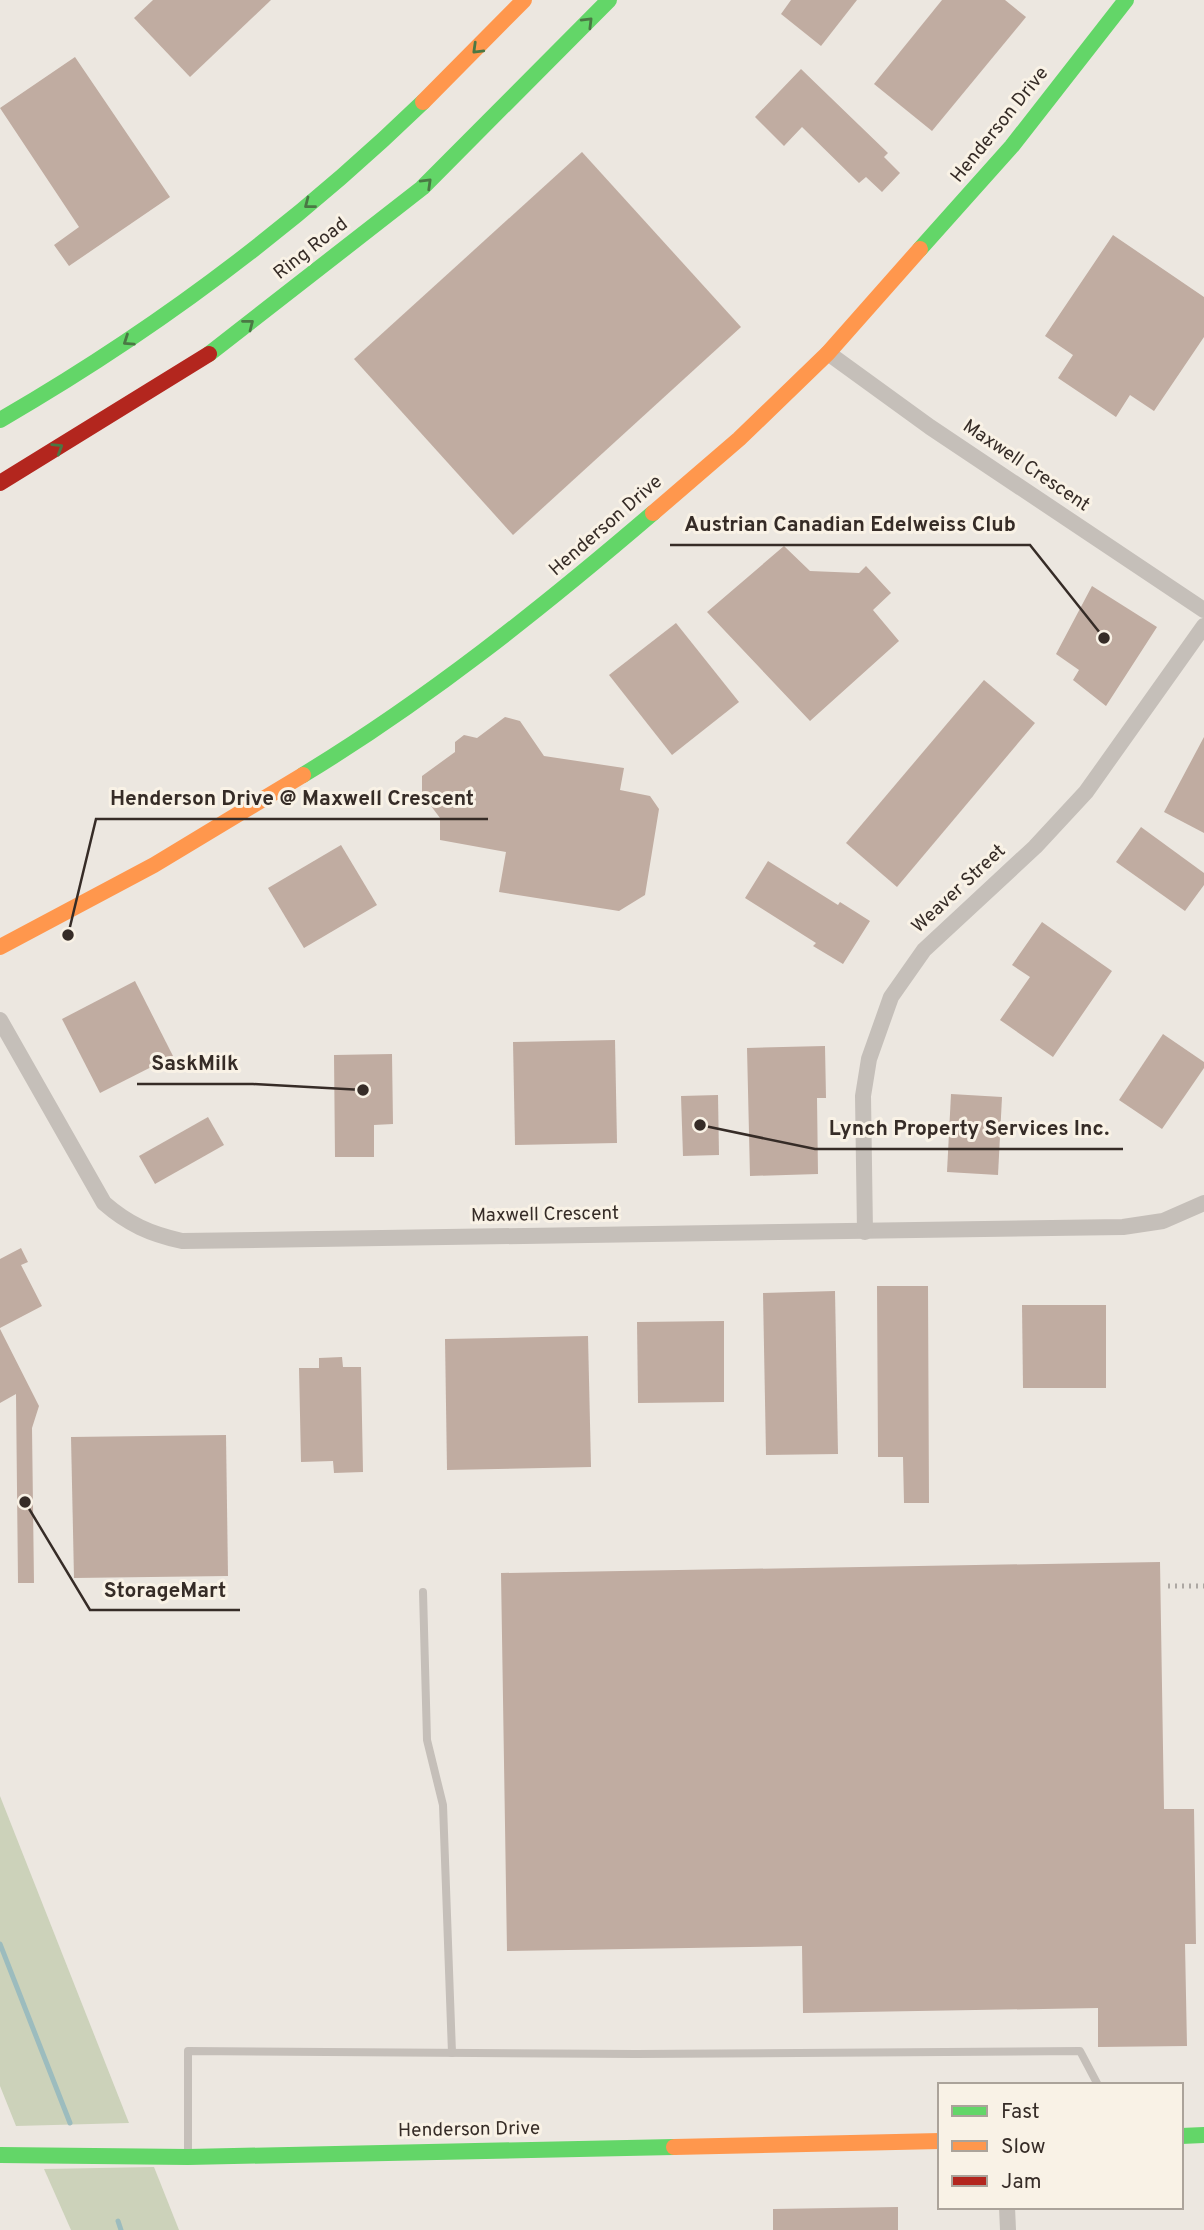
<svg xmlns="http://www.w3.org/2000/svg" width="1204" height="2230" viewBox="0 0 1204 2230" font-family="Overpass,sans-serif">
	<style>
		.green { fill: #ccd2ba }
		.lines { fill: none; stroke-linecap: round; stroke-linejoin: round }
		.stream { stroke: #9cbcbe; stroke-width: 5 }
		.building { fill: #c0aca1 }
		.lane { stroke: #c5bfb9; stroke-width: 8 }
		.street { stroke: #c5bfb9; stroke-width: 16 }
		.fast { stroke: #63d668; stroke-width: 16 }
		.slow { stroke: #ff974d; stroke-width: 16 }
		.jam { stroke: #b3261e; stroke-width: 16 }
		.rail { stroke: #ada8a3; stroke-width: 5; stroke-dasharray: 2 5; stroke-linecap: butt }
		.oneway { stroke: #4a7844 }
		.labels { text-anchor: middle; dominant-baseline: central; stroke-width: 6; stroke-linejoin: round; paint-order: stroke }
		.street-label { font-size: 19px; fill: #362c27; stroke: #f9f2e6 }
		.leader { fill: none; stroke: #362c27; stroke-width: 2.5 }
		.callout-dot { fill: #362c27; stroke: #f9f2e6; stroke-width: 2.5 }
		.callout-label { font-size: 21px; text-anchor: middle; font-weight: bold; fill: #362c27; stroke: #f9f2e6; stroke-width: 6; stroke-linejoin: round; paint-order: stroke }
	</style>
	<rect width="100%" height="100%" fill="#ece7e0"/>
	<g class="green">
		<path d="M 0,1796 L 129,2123 L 16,2126 L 0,2086 Z"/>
		<path d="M 154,2167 L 179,2230 L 71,2230 L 44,2169 Z"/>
	</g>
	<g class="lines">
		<g class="stream">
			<path d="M 0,1944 L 70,2123"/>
			<path d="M 118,2221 L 121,2230"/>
		</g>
	</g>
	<g class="building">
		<path d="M 153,0 L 271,0 L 190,77 L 134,18 Z"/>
		<path d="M 791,0 L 857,0 L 821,46 L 781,14 Z"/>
		<path d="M 942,0 L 1005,0 L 1026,17 L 932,131 L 874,84 Z"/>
		<path d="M 75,57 L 170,197 L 69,266 L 54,245 L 79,227 L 0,108 Z"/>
		<path d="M 801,69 L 888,153 L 884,157 L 900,173 L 882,192 L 866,177 L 859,183 L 802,127 L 784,146 L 755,117 Z"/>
		<path d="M 582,152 L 741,327 L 513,535 L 354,359 Z"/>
		<path d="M 1113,235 L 1204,297 L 1204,337 L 1154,411 L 1130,395 L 1116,417 L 1058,378 L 1073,355 L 1045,336 Z"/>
		<path d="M 784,546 L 810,571 L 859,573 L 866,566 L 891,593 L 873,610 L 899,641 L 810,721 L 707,612 Z"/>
		<path d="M 1092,586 L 1157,627 L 1106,706 L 1073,680 L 1079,670 L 1056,654 Z"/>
		<path d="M 676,623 L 739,702 L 672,755 L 609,675 Z"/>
		<path d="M 984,680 L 1035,723 L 897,887 L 846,843 Z"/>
		<path d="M 505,717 L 520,721 L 544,756 L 624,768 L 620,790 L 650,796 L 659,809 L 645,895 L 619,911 L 499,892 L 506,852 L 440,840 L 440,818 L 422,794 L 422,776 L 455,752 L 455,742 L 464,735 L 477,738 Z"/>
		<path d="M 1204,737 L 1204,833 L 1164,812 Z"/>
		<path d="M 1141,827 L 1204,873 L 1204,885 L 1185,911 L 1116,862 Z"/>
		<path d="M 341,845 L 377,905 L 304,948 L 268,888 Z"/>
		<path d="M 768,861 L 838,905 L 840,902 L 870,921 L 843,964 L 813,946 L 816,943 L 745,898 Z"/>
		<path d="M 1042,922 L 1112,971 L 1053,1057 L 1000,1020 L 1030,977 L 1012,965 Z"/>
		<path d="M 135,981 L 173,1056 L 100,1093 L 62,1019 Z"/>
		<path d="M 1163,1034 L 1204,1062 L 1204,1068 L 1162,1129 L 1119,1100 Z"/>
		<path d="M 615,1040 L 617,1143 L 515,1145 L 513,1042 Z"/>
		<path d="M 825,1046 L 826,1098 L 817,1098 L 818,1174 L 750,1176 L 747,1048 Z"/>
		<path d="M 392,1054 L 393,1124 L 374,1125 L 374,1157 L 335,1157 L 334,1055 Z"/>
		<path d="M 951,1094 L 1002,1097 L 998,1175 L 947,1172 Z"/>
		<path d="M 718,1095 L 719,1155 L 683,1156 L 681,1096 Z"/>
		<path d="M 208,1117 L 224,1145 L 155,1184 L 139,1156 Z"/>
		<path d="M 21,1248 L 28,1262 L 21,1265 L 42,1306 L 0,1328 L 0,1259 Z"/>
		<path d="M 877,1286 L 928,1286 L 929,1503 L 904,1503 L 903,1457 L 878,1457 Z"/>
		<path d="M 835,1291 L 838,1454 L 766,1455 L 763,1293 Z"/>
		<path d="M 1022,1305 L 1106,1305 L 1106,1388 L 1023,1388 Z"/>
		<path d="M 724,1321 L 724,1402 L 638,1403 L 637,1322 Z"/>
		<path d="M 0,1329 L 39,1406 L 32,1428 L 34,1583 L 18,1583 L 16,1394 L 0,1403 Z"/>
		<path d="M 588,1336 L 591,1467 L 447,1470 L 445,1339 Z"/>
		<path d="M 342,1357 L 343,1367 L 361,1367 L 363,1472 L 334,1473 L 333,1461 L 301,1462 L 299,1368 L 319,1368 L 319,1358 Z"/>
		<path d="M 226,1435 L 228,1576 L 74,1578 L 71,1437 Z"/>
		<path d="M 1160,1562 L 1164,1809 L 1194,1809 L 1196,1944 L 1185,1944 L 1187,2046 L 1098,2047 L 1098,2008 L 803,2013 L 802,1946 L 507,1951 L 501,1573 Z"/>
		<path d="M 898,2207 L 898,2230 L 773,2230 L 773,2209 Z"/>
	</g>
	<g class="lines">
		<g class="lane">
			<path d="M 423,1592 L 427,1740 L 443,1805 L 452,2053"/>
			<path d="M 188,2155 L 188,2051 L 636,2054 L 1080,2051 L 1098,2085"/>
		</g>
		<g class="street">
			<path d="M 828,353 L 930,427 L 1204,610"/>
			<path d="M 0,1020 L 104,1203 C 128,1224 150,1234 182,1241 L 1123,1227 L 1163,1221 L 1204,1203"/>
			<path d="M 865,1232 L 863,1096 L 869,1059 L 891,997 L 924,950 L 1035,847 L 1086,792 L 1204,626"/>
			<path d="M 1007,2207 L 1008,2230"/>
		</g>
		<g class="fast">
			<path d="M 920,249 L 1012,146 L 1126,0"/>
			<path d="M 209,354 L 422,188 L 609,0"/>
			<path d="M 0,420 C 154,331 295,226 423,102"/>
			<path d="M 303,775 C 428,699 542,608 653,513"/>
			<path d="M 1181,2136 L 1204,2135"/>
			<path d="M 0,2155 L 188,2157 L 674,2147"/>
		</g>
		<g class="slow">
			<path d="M 423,102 L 524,0"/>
			<path d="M 653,513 L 739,439 L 828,353 L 920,249"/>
			<path d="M 0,947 L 154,865 L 303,775"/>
			<path d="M 674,2147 L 940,2141"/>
		</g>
		<path class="jam" d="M 0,483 L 209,354"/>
		<path class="rail" d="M 1168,1586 L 1204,1586"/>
	</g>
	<defs><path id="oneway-chevron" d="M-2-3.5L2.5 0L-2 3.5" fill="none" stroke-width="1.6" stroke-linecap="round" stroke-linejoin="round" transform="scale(1.75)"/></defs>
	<g class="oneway">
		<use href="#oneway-chevron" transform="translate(588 22) rotate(-45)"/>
		<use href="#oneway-chevron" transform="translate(477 49) rotate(136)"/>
		<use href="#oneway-chevron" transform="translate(427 183) rotate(-44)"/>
		<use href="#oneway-chevron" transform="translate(309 204) rotate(142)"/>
		<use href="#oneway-chevron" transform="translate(249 324) rotate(-38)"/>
		<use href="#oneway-chevron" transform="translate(128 341) rotate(146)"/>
		<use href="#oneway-chevron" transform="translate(58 448) rotate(-32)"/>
	</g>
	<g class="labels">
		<g class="street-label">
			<text transform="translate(1000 125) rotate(-51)">Henderson Drive</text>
			<text transform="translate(311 249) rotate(-38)">Ring Road</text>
			<text transform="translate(1026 466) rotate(34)">Maxwell Crescent</text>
			<text transform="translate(606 526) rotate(-41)">Henderson Drive</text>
			<text transform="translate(959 889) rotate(-43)">Weaver Street</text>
			<text transform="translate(545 1215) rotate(-1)">Maxwell Crescent</text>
			<text transform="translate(469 2130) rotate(-1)">Henderson Drive</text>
		</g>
	</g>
	<path class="leader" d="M1104 638L1030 545H670M68 935L96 819H488M363 1090L253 1084H137M700 1125L815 1149H1123M25 1502L90 1610H240"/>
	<g class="callout-dot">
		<circle cx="1104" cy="638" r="7"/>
		<circle cx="68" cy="935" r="7"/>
		<circle cx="363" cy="1090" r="7"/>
		<circle cx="700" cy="1125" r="7"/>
		<circle cx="25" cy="1502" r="7"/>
	</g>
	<g class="callout-label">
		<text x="850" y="531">Austrian Canadian Edelweiss Club</text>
		<text x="292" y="805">Henderson Drive @ Maxwell Crescent</text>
		<text x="195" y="1070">SaskMilk</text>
		<text x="969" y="1135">Lynch Property Services Inc.</text>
		<text x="165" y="1597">StorageMart</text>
	</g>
	<rect x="938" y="2083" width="245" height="126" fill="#f9f2e6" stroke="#aba39a" stroke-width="2"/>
	<rect x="952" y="2106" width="35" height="10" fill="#63d668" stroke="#aba39a" stroke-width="2"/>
	<text x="1001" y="2118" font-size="21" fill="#362c27">Fast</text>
	<rect x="952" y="2141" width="35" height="10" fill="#ff974d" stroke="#aba39a" stroke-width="2"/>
	<text x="1001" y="2153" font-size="21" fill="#362c27">Slow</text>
	<rect x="952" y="2176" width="35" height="10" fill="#b3261e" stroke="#aba39a" stroke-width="2"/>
	<text x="1001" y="2188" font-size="21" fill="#362c27">Jam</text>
</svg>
